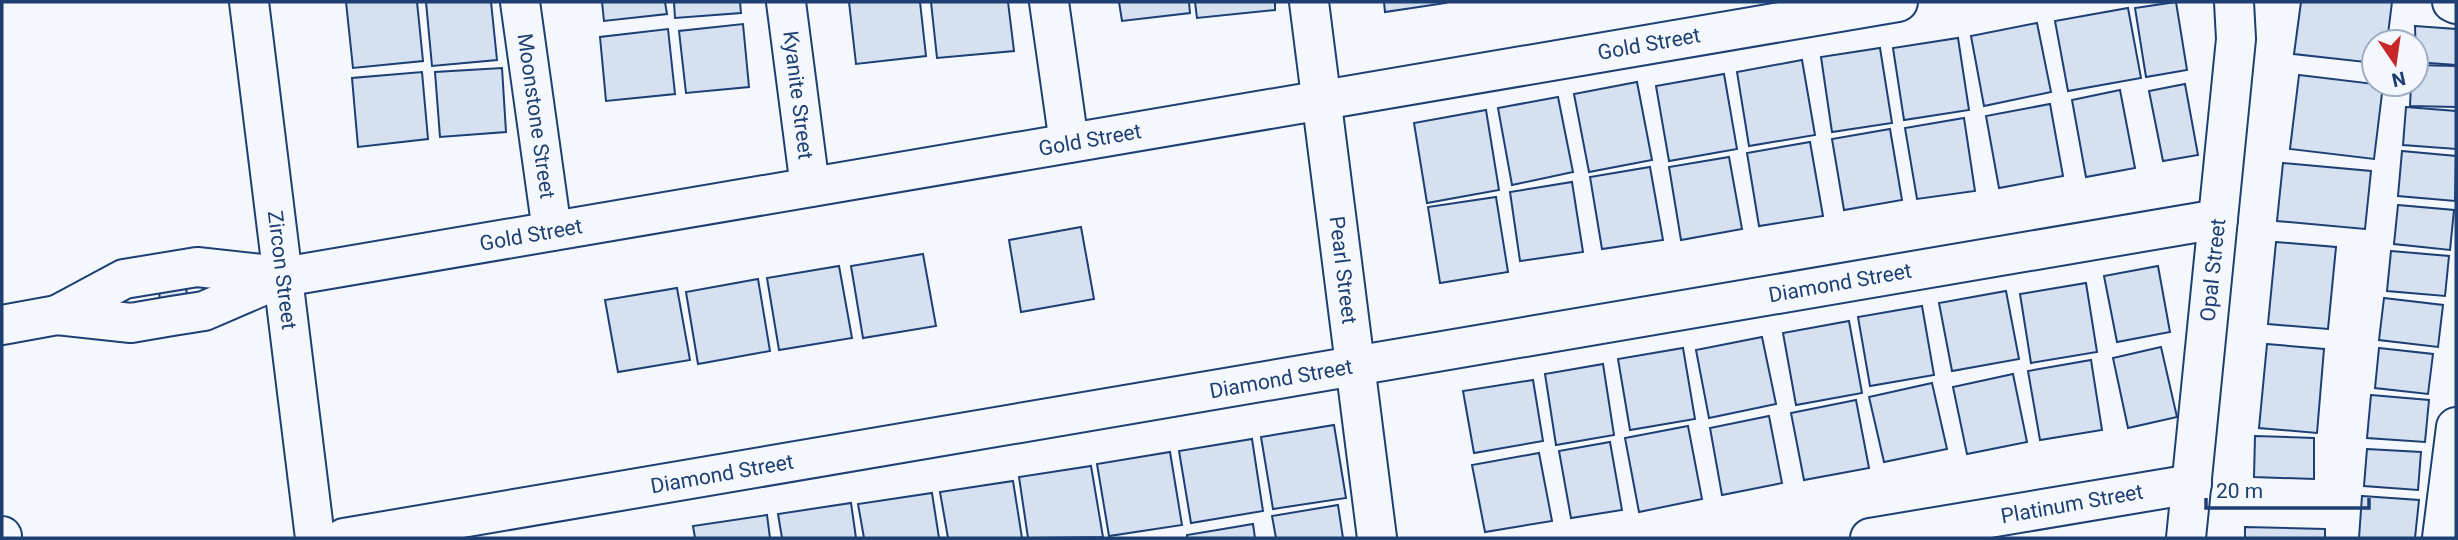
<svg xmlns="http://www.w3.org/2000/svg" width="2458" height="540" viewBox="0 0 2458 540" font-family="Roboto,sans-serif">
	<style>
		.building { fill: #d5e0f0; stroke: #1d3f73; stroke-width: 2 }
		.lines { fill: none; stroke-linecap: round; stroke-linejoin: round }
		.minor-casing { stroke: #1d3f73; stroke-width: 42 }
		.secondary-casing { stroke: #1d3f73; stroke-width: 42 }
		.minor { stroke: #f4f7fb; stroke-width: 38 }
		.secondary { stroke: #f4f7fb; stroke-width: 38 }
		.labels { text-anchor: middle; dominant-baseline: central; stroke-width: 5; stroke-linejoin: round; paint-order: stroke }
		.street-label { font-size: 21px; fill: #1d3f73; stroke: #f4f7fb }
	</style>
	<rect width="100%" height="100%" fill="#f4f7fb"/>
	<g class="building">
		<path d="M 346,2 L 417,2 L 423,61 L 353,68 Z"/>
		<path d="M 426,2 L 491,2 L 497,60 L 432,66 Z"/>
		<path d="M 602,2 L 665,2 L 667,14 L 604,21 Z"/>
		<path d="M 674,2 L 740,2 L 741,13 L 675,18 Z"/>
		<path d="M 849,2 L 920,2 L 926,56 L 856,64 Z"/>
		<path d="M 931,2 L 1008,2 L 1014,51 L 937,58 Z"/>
		<path d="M 1119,2 L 1189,2 L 1190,13 L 1122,21 Z"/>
		<path d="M 1195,2 L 1275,2 L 1275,10 L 1197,18 Z"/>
		<path d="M 1384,2 L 1446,2 L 1446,3 L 1385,12 Z"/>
		<path d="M 2176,2 L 2187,70 L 2146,77 L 2135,8 Z"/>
		<path d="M 2301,2 L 2392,2 L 2387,42 L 2374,42 L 2374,63 L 2294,54 Z"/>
		<path d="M 2128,8 L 2141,78 L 2068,91 L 2055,21 Z"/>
		<path d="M 2037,23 L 2051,92 L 1984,106 L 1971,36 Z"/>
		<path d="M 743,24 L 749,87 L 686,93 L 679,31 Z"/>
		<path d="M 2415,26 L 2456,29 L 2456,65 L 2416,62 Z"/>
		<path d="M 668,29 L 675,94 L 606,101 L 600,37 Z"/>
		<path d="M 1958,38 L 1969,110 L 1904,120 L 1893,48 Z"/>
		<path d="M 1880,48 L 1892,123 L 1832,132 L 1821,57 Z"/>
		<path d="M 1802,60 L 1815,135 L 1749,146 L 1737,72 Z"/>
		<path d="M 2416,65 L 2456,66 L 2456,107 L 2410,106 L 2411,84 L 2416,84 Z"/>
		<path d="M 502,68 L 506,132 L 440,137 L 435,72 Z"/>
		<path d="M 422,72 L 428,139 L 358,147 L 352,78 Z"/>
		<path d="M 1724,74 L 1737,149 L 1669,161 L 1656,86 Z"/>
		<path d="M 2299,75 L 2383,85 L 2374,159 L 2290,149 Z"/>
		<path d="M 1637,82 L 1652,160 L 1589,172 L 1574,94 Z"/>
		<path d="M 2185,84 L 2198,155 L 2163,161 L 2149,91 Z"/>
		<path d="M 2120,90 L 2135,168 L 2086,177 L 2072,100 Z"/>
		<path d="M 1558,97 L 1573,172 L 1512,185 L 1498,108 Z"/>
		<path d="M 2050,104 L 2063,176 L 1999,188 L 1986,116 Z"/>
		<path d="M 2406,107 L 2456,111 L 2456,149 L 2403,145 Z"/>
		<path d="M 1486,110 L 1499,190 L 1427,203 L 1414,123 Z"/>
		<path d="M 1964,118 L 1975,191 L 1917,199 L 1905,128 Z"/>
		<path d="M 1890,129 L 1902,200 L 1844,210 L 1832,139 Z"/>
		<path d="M 1810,142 L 1823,216 L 1759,226 L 1747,153 Z"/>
		<path d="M 2402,151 L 2456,156 L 2455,201 L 2398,196 Z"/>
		<path d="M 1729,157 L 1742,229 L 1681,240 L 1669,167 Z"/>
		<path d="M 2283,163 L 2371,171 L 2365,229 L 2277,221 Z"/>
		<path d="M 1650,167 L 1663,240 L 1602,249 L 1590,177 Z"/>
		<path d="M 1572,182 L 1583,252 L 1520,261 L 1510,192 Z"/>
		<path d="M 1496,197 L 1508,272 L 1440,283 L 1428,207 Z"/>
		<path d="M 2398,205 L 2454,210 L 2450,250 L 2394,244 Z"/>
		<path d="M 1081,227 L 1094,299 L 1021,312 L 1009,240 Z"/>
		<path d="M 2276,242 L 2336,247 L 2328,329 L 2268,324 Z"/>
		<path d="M 2391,251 L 2449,256 L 2445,296 L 2387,291 Z"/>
		<path d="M 923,254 L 936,326 L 863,338 L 851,266 Z"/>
		<path d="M 839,266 L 852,338 L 779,350 L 767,278 Z"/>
		<path d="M 2158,266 L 2170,332 L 2117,342 L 2104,276 Z"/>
		<path d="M 758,279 L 770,351 L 698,364 L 686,292 Z"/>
		<path d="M 185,280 L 188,302 L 161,307 L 158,285 Z"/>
		<path d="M 2086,283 L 2097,352 L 2031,363 L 2020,294 Z"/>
		<path d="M 677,288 L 690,360 L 618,372 L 605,300 Z"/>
		<path d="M 2006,291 L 2019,359 L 1952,371 L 1939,303 Z"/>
		<path d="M 2384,298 L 2443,305 L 2438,347 L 2379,340 Z"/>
		<path d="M 1922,306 L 1934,375 L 1870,386 L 1858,317 Z"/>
		<path d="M 1849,321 L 1862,393 L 1796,405 L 1783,333 Z"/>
		<path d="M 1762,337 L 1776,404 L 1709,418 L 1696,350 Z"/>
		<path d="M 2267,344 L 2324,349 L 2317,433 L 2259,428 Z"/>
		<path d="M 2161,347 L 2177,417 L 2128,428 L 2113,358 Z"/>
		<path d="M 1683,348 L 1695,419 L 1630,430 L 1618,359 Z"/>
		<path d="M 2379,348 L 2433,354 L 2428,394 L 2375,388 Z"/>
		<path d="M 2091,360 L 2102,430 L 2040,440 L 2028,371 Z"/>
		<path d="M 1603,364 L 1614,435 L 1556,445 L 1545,374 Z"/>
		<path d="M 2013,374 L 2027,442 L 1967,454 L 1953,387 Z"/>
		<path d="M 1533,380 L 1543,441 L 1474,453 L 1463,391 Z"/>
		<path d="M 1932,383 L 1947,449 L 1884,462 L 1869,397 Z"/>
		<path d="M 2371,395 L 2429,400 L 2425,442 L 2367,438 Z"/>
		<path d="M 1856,400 L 1869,468 L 1804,480 L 1791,413 Z"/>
		<path d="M 1769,416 L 1782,483 L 1722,495 L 1710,428 Z"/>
		<path d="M 1334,425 L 1346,498 L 1273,509 L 1261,437 Z"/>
		<path d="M 1688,426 L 1702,499 L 1639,512 L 1625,438 Z"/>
		<path d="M 2255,436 L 2314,438 L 2314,479 L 2254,477 Z"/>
		<path d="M 1252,439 L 1263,511 L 1191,523 L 1179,451 Z"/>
		<path d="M 1610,442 L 1622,510 L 1571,518 L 1559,451 Z"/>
		<path d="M 2367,449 L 2421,452 L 2418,490 L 2364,486 Z"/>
		<path d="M 1170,452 L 1182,525 L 1109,536 L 1097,464 Z"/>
		<path d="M 1539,453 L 1552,521 L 1485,532 L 1472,465 Z"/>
		<path d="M 1091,466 L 1103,537 L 1028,538 L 1019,477 Z"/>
		<path d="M 1013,481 L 1022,538 L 948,538 L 940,492 Z"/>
		<path d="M 932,493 L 939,538 L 864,538 L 858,504 Z"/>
		<path d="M 2362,496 L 2419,500 L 2415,538 L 2359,538 Z"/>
		<path d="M 851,503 L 856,538 L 782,538 L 778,514 Z"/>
		<path d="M 1338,505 L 1343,538 L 1276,538 L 1272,516 Z"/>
		<path d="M 767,515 L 770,538 L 695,538 L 693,526 Z"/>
		<path d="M 1253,524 L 1255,538 L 1187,538 L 1187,535 Z"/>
		<path d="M 2245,527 L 2325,529 L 2325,538 L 2245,538 Z"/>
	</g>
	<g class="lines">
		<defs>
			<g id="minor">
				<path d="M 249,2 L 315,538"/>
				<path d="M 520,2 L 552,231"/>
				<path d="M 786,2 L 810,187"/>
				<path d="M 1049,2 L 1069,143"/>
				<path d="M 1309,2 L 1377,538"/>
				<path d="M 2452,2 L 2456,4"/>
				<path d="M 57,315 L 124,279 L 197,267 L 281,276"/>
				<path d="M 2,325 L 57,315 L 131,323 L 172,316 L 204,311 L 283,277 L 1898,2"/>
				<path d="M 344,538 L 2218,219"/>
				<path d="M 1870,538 L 2192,484"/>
				<path d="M 2186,538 L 2236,39 L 2234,2"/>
				<path d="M 2442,538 L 2456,427"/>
			</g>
			<path id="secondary" d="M 2,536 L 2,538"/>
		</defs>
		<use href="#minor" class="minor-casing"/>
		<use href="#secondary" class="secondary-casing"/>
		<use href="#minor" class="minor"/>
		<use href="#secondary" class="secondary"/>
	</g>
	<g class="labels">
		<g class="street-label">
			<text transform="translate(1649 44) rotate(-10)">Gold Street</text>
			<text transform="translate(798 95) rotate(83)">Kyanite Street</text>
			<text transform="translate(536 116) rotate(82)">Moonstone Street</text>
			<text transform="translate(1090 140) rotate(-10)">Gold Street</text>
			<text transform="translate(531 235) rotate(-10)">Gold Street</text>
			<text transform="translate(282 270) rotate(83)">Zircon Street</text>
			<text transform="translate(1343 270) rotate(83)">Pearl Street</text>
			<text transform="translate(2213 270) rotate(-84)">Opal Street</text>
			<text transform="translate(1840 283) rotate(-10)">Diamond Street</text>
			<text transform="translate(1281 379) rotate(-10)">Diamond Street</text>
			<text transform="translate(722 474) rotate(-10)">Diamond Street</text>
			<text transform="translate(2072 504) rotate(-10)">Platinum Street</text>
		</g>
	</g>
	<rect width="2458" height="540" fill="none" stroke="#1d3f73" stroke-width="7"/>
	<g transform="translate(2395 63) rotate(167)"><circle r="33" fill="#f4f7fb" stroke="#9eadc5" stroke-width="2"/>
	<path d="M0-5L12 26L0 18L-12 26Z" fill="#c62828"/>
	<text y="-10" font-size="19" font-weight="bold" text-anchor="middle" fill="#1d3f73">N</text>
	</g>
	<path d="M2206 498v10h163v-10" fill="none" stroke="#1d3f73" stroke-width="3.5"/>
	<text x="2216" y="498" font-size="21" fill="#1d3f73" stroke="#f4f7fb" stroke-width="5" paint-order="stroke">20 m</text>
</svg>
